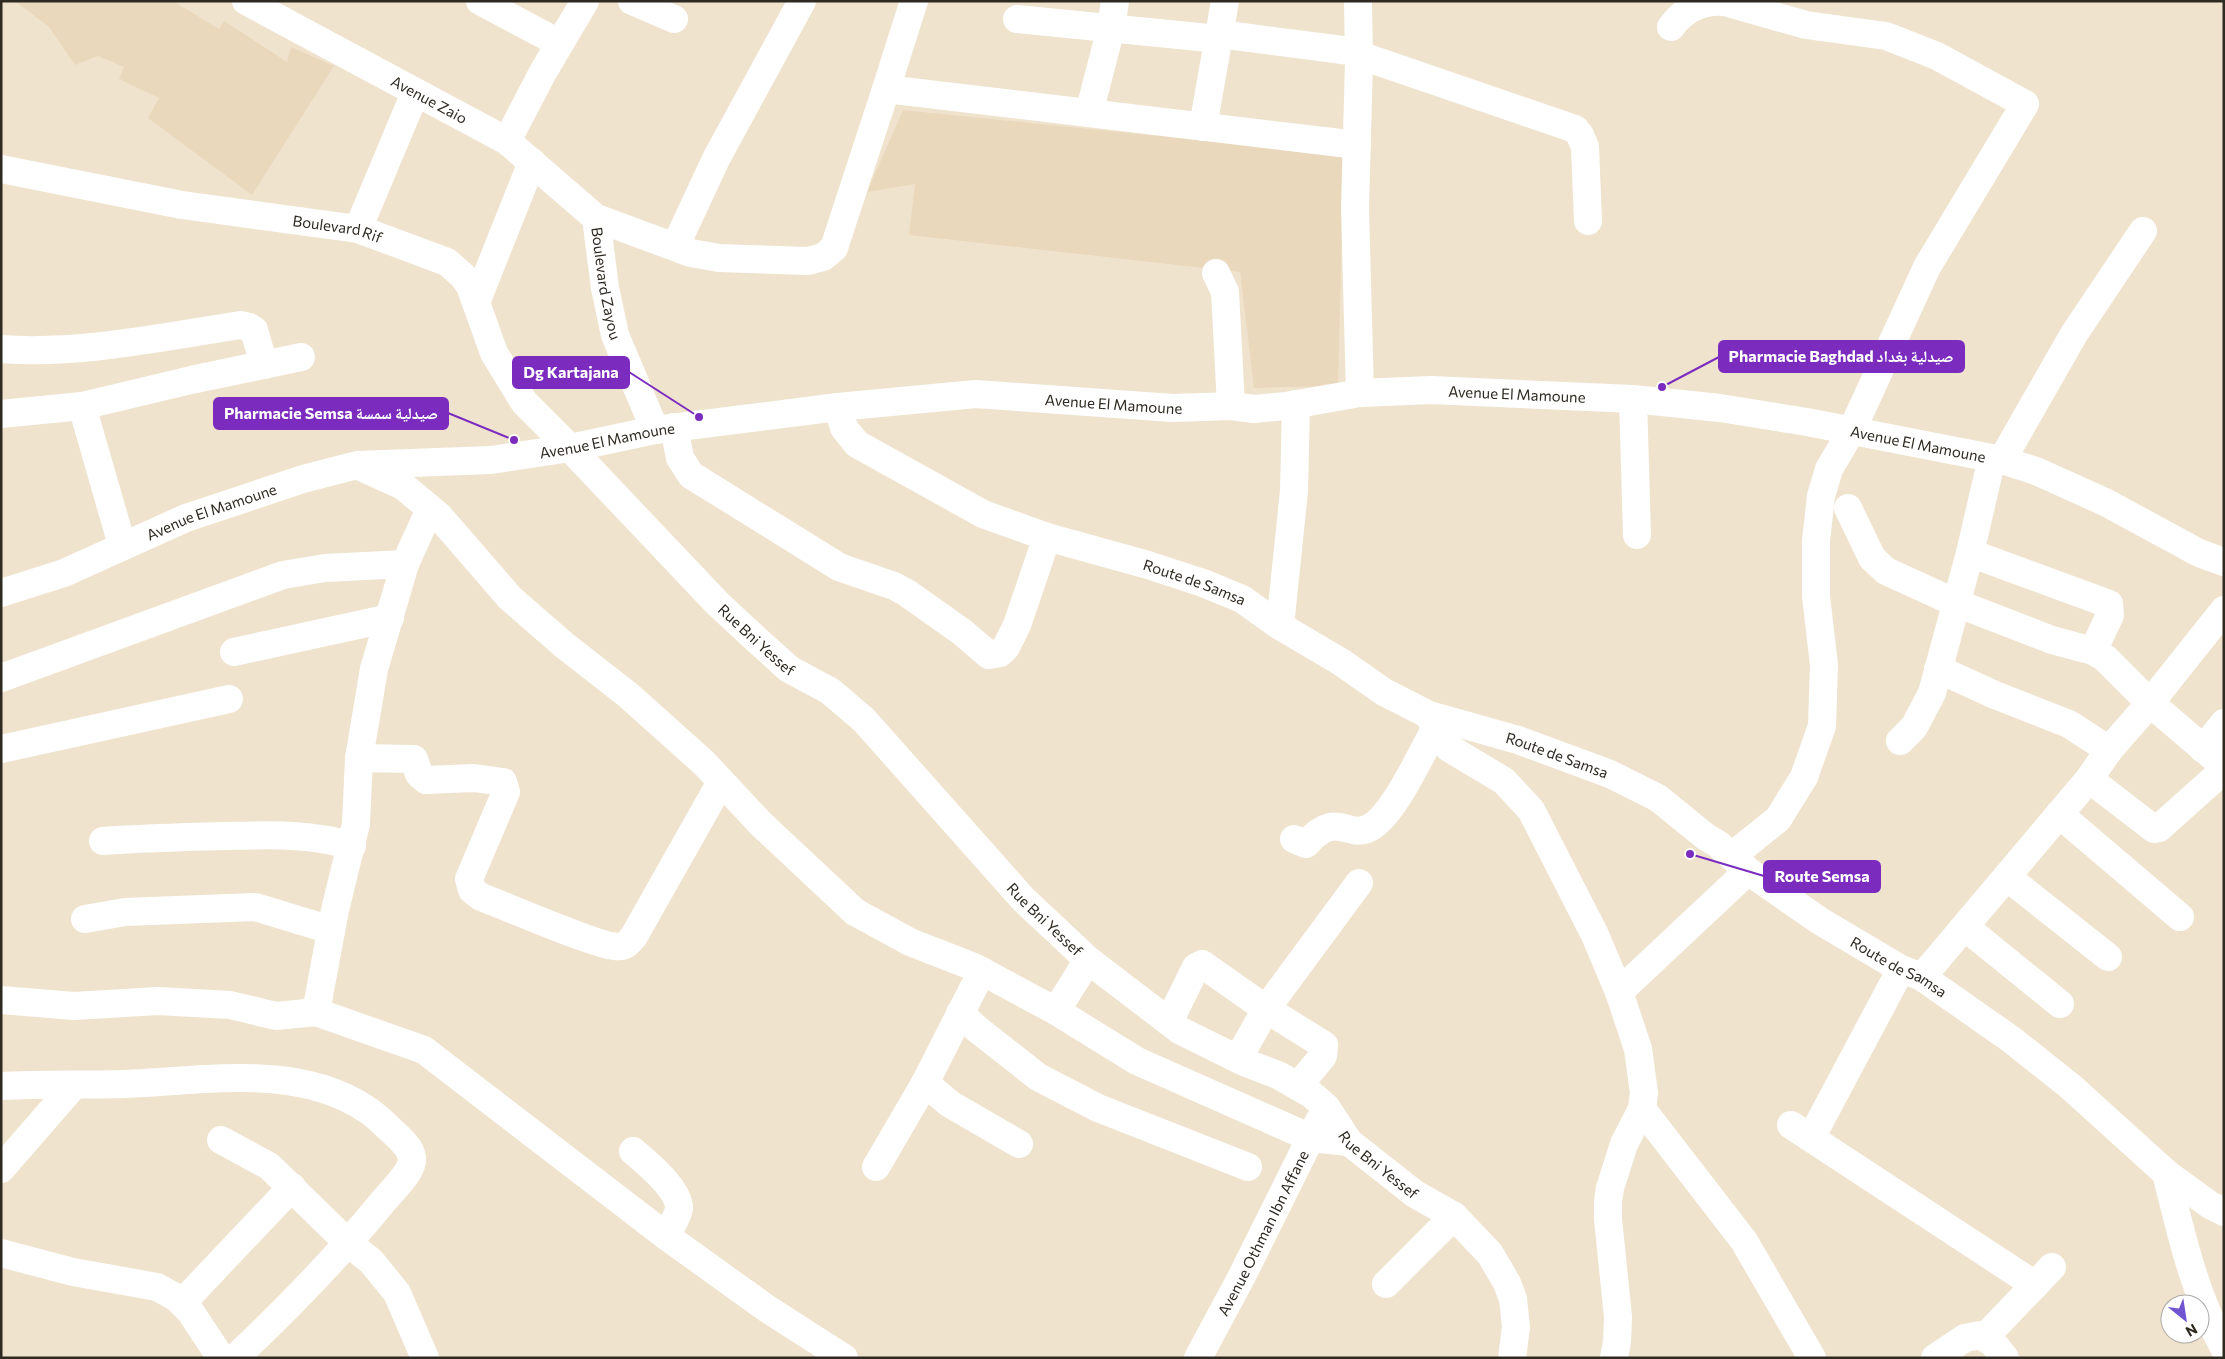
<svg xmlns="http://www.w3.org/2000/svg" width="2225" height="1359" viewBox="0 0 2225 1359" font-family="Commissioner,'Noto Naskh Arabic',sans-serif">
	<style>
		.built { fill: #ead8bd }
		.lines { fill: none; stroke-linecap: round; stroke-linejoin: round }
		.minor { stroke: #fff; stroke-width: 28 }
		.labels { text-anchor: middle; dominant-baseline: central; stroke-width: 5; stroke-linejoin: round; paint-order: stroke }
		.street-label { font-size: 15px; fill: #2e2921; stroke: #fff }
		.leader { fill: none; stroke: #7b2cbf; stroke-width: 2 }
		.callout-dot { fill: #7b2cbf; stroke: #fff; stroke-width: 2 }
		.callout { fill: #7b2cbf; stroke: #7b2cbf; stroke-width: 2 }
		.callout-label { font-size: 16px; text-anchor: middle; font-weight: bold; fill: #fff }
	</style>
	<rect width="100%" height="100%" fill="#f0e3ce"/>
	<g class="built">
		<path d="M 15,1 L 173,1 L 219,29 L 224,21 L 287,62 L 291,47 L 334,66 L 252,195 L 148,118 L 159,98 L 119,79 L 124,67 L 98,56 L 75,65 L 49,27 Z"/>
		<path d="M 903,110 L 1344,155 L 1338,386 L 1254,388 L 1240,272 L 909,235 L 915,184 L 867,192 Z"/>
	</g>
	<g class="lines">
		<g class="minor">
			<path id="s1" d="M 246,1 L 507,141 L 596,218 L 691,253 L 719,258 L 808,261 L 823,257 L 834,248 L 886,89 L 1357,145"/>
			<path d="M 480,1 L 559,43"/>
			<path d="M 632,1 L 674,19"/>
			<path d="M 1358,1 L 1359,63 L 1355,208 L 1360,393"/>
			<path d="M 1017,19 L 1219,39"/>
			<path d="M 1671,27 C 1684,9 1703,0 1725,2 L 1806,25 L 1886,36 L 1937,56 L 2025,104 L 1927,267 L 1852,430 L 1829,469 L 1821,496 L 1816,541 L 1816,596 L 1824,665 L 1822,726 L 1804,777 L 1778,819 L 1732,856"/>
			<path d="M 1219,34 L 1358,52"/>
			<path d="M 1359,55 L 1575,129 L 1580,135 L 1585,147 L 1588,221"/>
			<path d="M 886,89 L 914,1"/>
			<path d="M 1089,113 L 1111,28 L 1115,1"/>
			<path d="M 1203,127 L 1225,1"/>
			<path d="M 507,141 L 543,72 L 585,1"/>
			<path id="s2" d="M 1,169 L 182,205 L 358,229 L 447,262 L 463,276 L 470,286 L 494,353 L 524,402 L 570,448 L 718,604 L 758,641 L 789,669 L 830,691 L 864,720 L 1023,899 L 1088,960 L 1181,1031 L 1246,1063 L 1278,1075 L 1311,1094 L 1326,1107 L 1349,1142 L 1415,1194 L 1454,1216 L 1490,1254 L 1507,1283 L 1513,1299 L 1516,1327 L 1512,1358"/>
			<path id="s3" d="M 596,218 L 605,288 L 615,335 L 655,430"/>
			<path d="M 358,229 L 415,93"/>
			<path d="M 675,247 L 716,159 L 802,1"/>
			<path d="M 1216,273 L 1225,292 L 1231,406"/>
			<path d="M 477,300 L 532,162"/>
			<path d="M 1,349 C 78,355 163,337 240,325 L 249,327 L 254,330 L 264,365"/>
			<path d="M 1633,399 L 1637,535"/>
			<path d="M 82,406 L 122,545"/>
			<path id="s4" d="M 838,407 L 844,428 L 857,444 L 983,514 L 1047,537 L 1148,565 L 1203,583 L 1242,599 L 1280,626 L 1341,662 L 1384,692 L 1429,715 L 1518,740 L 1610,774 L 1658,798 L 1706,837 L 1718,844 L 1748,871 L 1820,921 L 1901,969 L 1922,977 L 2012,1040 L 2071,1087 L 2166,1173 L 2210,1205 L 2224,1212"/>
			<path d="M 1,414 L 82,406 L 191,380 L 301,357"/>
			<path d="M 674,427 L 680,458 L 691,475 L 839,567 L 894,586 L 907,593 L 962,632 L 989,655 L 1000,653 L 1006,647 L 1017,625 L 1047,537"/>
			<path d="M 2002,460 L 2074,334 L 2143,231"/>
			<path d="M 361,467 L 403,486 L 439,516 L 510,598 L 564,645 L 628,695 L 704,763 L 761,824 L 855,912 L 910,942 L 974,967 L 1056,1011 L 1137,1061 L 1311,1138 L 1349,1142"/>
			<path d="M 1848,508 L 1872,558 L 1886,571 L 1956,603 L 2052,640 L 2093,651 L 2105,658 L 2150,703 L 2224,766"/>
			<path d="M 1970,553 L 2109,604 L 2110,615 L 2093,651"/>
			<path id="s5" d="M 1,593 L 64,573 L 186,518 L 303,479 L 357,465 L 491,460 L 570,448 L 655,430 L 838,407 L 976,394 L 1173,408 L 1231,406 L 1254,409 L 1286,406 L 1360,393 L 1431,390 L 1633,399 L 1720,408 L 1807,422 L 2002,460 L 2036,471 L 2105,502 L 2199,553 L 2224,562"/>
			<path d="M 1280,626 L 1294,491 L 1296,404"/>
			<path d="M 234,652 L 390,618"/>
			<path d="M 1938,669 L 1995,695 L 2069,724 L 2109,750"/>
			<path d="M 1,678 L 283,575 L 325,568 L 405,564"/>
			<path d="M 1429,715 L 1435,729 L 1449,748 L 1504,781 L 1531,810 L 1595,935 L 1619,992 L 1638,1049 L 1644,1093 L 1642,1109 L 1624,1144 L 1610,1188 L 1608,1201 L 1608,1219 L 1618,1317 L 1617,1342 L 1614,1358"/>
			<path d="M 1900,741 L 1914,727 L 1932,693 L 1970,553 L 1992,458"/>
			<path d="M 1,749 L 229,699"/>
			<path d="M 2203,749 L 2224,723"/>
			<path d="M 359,758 L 414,759 L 419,774 L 426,780 L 474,778 L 503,782 L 506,792 L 469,879 L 472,890 L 481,897 C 504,905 606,951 622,946 C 627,945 631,940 634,936 L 721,782"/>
			<path d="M 2089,779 L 2154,829 L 2159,828 L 2224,770"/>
			<path d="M 2059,814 L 2180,917"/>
			<path d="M 1294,839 L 1306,844 C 1338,808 1348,841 1371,827 C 1394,814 1421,754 1435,729"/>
			<path d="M 103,841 C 144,838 185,837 226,836 C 268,835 311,833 352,846"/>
			<path d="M 2007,877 L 2108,957"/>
			<path d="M 85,919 L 125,912 L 255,907 L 331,930"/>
			<path d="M 1965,927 L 2060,1004"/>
			<path d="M 1922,977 L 2089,779 L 2109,750 L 2150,703 L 2224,610"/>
			<path d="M 1619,992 L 1748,871"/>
			<path d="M 1,1000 L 74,1006 L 158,1001 L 230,1005 L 276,1016 L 316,1012 L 424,1050 L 666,1236 L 766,1308 L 844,1358"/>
			<path d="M 1056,1011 L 1088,960"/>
			<path d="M 316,1012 L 335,910 L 356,824 L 359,758 L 374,669 L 405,564 L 430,509"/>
			<path d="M 960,1013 L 977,1029 L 1038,1077 L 1098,1108 L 1248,1167"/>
			<path d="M 1169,1022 L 1196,967 L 1202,964 L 1266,1009 L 1324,1045 L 1323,1056 L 1298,1086"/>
			<path d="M 1238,1059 L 1266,1009 L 1359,883"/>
			<path d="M 925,1083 L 950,1104 L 1019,1144"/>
			<path d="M 1,1086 C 43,1084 84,1085 126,1084 C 204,1081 297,1063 366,1109 C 376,1115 384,1124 392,1131 C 401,1140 416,1151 411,1165 C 407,1177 389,1194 381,1204 C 336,1259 287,1309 235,1358"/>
			<path d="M 1642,1109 L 1744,1241 L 1812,1358"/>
			<path d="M 1791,1125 L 2035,1285"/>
			<path d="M 1811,1138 L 1901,969"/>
			<path d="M 221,1140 L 269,1166 L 348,1243 L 371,1261 L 397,1293 L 425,1358"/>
			<path d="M 633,1151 C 646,1162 679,1189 679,1208 C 678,1217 670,1228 666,1236"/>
			<path d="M 876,1167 L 925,1083 L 982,971"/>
			<path d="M 1,1169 L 74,1085"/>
			<path d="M 2166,1173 C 2181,1233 2194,1293 2224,1348"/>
			<path d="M 1,1253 L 73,1272 L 157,1287 L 177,1298 L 190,1311 L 221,1358"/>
			<path d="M 1386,1284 L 1454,1216"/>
			<path d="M 182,1303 L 292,1187"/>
			<path d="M 1985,1337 L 2052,1267"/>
			<path id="s6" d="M 1198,1358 L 1242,1276 L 1319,1121"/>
			<path d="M 1935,1358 L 1965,1338 L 1980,1335 L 1993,1343 L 2005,1358"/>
		</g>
	</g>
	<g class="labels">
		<g class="street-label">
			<text stroke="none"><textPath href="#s1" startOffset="208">Avenue Zaio</textPath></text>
			<text stroke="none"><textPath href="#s2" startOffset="342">Boulevard Rif</textPath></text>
			<text stroke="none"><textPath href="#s3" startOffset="66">Boulevard Zayou</textPath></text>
			<text stroke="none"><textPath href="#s5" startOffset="1546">Avenue El Mamoune</textPath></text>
			<text stroke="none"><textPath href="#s5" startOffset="1141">Avenue El Mamoune</textPath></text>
			<text stroke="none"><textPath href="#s5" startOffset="631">Avenue El Mamoune</textPath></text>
			<text stroke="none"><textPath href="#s5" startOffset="1951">Avenue El Mamoune</textPath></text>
			<text stroke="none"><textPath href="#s5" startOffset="226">Avenue El Mamoune</textPath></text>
			<text stroke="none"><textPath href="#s4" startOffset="409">Route de Samsa</textPath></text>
			<text stroke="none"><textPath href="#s2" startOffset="952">Rue Bni Yessef</textPath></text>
			<text stroke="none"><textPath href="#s4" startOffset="814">Route de Samsa</textPath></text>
			<text stroke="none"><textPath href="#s2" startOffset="1356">Rue Bni Yessef</textPath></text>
			<text stroke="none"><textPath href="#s4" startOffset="1219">Route de Samsa</textPath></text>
			<text stroke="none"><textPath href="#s2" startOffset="1776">Rue Bni Yessef</textPath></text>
			<text stroke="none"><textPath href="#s6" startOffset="141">Avenue Othman Ibn Affane</textPath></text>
		</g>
	</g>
	<path class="leader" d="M1662 387L1719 357M699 417L629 372M514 440L448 413M1690 854L1764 876"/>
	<g class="callout-dot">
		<circle cx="1662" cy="387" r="5"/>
		<circle cx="699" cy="417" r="5"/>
		<circle cx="514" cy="440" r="5"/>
		<circle cx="1690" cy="854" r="5"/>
	</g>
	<g class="callout">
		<rect x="1719" y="341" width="245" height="31" rx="5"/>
		<rect x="513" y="357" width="116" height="31" rx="5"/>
		<rect x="214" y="398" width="234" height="31" rx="5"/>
		<rect x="1764" y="861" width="116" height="31" rx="5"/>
	</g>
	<g class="callout-label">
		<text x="1841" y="362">Pharmacie Baghdad صيدلية بغداد</text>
		<text x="571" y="378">Dg Kartajana</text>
		<text x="331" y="419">Pharmacie Semsa صيدلية سمسة</text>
		<text x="1822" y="882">Route Semsa</text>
	</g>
	<rect width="2225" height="1359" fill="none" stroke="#2e2921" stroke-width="5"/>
	<g transform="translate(2185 1319) rotate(150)"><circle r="24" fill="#ffffff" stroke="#aba9a6"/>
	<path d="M0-4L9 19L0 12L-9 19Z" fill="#6f55cf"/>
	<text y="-8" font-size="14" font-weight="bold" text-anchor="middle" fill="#2e2921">N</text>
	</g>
</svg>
